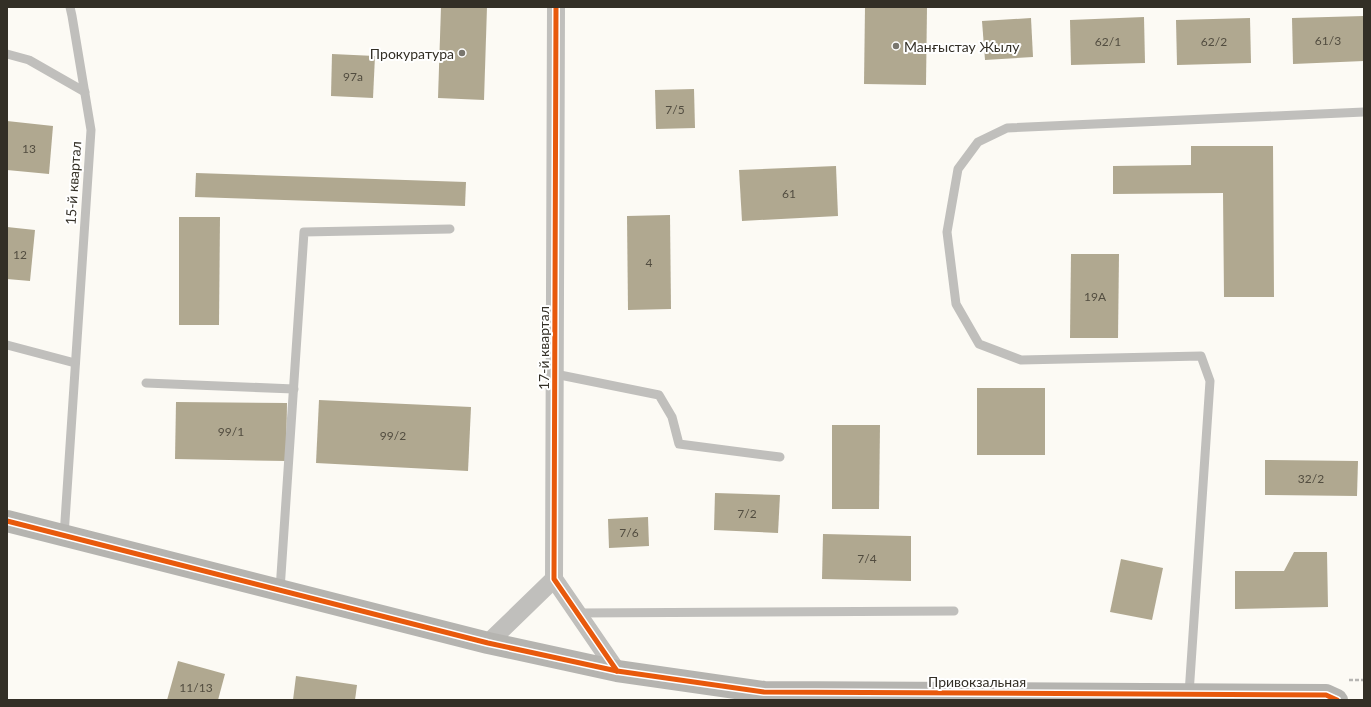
<svg xmlns="http://www.w3.org/2000/svg" width="1371" height="707" viewBox="0 0 1371 707" font-family="Lato,sans-serif">
	<style>
		.building { fill: #b0a890 }
		.lines { fill: none; stroke-linecap: round; stroke-linejoin: round }
		.path { stroke: #b7b6b3; stroke-width: 2.5; stroke-dasharray: 4 2; stroke-linecap: butt }
		.lane { stroke: #c0bfbc; stroke-width: 9 }
		.street { stroke: #c0bfbc; stroke-width: 18 }
		.secondary { stroke: #b5b4b0; stroke-width: 22 }
		.cycleway-casing { stroke: #fff; stroke-width: 8 }
		.cycleway { stroke: #e8590c; stroke-width: 5 }
		.poi-dot { fill: #79766e; stroke: #fff; stroke-width: 1.5 }
		.labels { text-anchor: middle; dominant-baseline: central; stroke-width: 4; stroke-linejoin: round; paint-order: stroke }
		.number-label { font-size: 12px; fill: #524d40 }
		.poi-label { font-size: 14px; fill: #332f26; stroke: #fff; text-anchor: start }
		.street-label { font-size: 14px; fill: #332f26; stroke: #fff }
	</style>
	<rect width="100%" height="100%" fill="#fcfaf4"/>
	<g class="building">
		<path d="M 441,7 L 487,7 L 484,100 L 438,98 Z"/>
		<path d="M 865,7 L 927,7 L 926,85 L 864,84 Z"/>
		<path d="M 1364,16 L 1364,61 L 1293,64 L 1292,18 Z"/>
		<path d="M 1144,17 L 1145,63 L 1071,65 L 1070,20 Z"/>
		<path d="M 1031,18 L 1033,57 L 985,60 L 982,21 Z"/>
		<path d="M 1250,18 L 1251,63 L 1177,65 L 1176,20 Z"/>
		<path d="M 332,54 L 375,56 L 373,98 L 331,96 Z"/>
		<path d="M 694,89 L 695,128 L 656,129 L 655,90 Z"/>
		<path d="M 7,121 L 53,126 L 49,174 L 7,170 Z"/>
		<path d="M 1191,146 L 1273,146 L 1274,297 L 1224,297 L 1223,193 L 1113,194 L 1113,166 L 1191,165 Z"/>
		<path d="M 836,166 L 838,216 L 742,221 L 739,170 Z"/>
		<path d="M 196,173 L 466,182 L 465,206 L 195,197 Z"/>
		<path d="M 670,215 L 671,309 L 628,310 L 627,216 Z"/>
		<path d="M 179,217 L 220,217 L 219,325 L 179,325 Z"/>
		<path d="M 7,227 L 35,230 L 30,281 L 7,279 Z"/>
		<path d="M 1071,254 L 1119,254 L 1118,338 L 1070,338 Z"/>
		<rect x="977" y="388" width="68" height="67"/>
		<path d="M 319,400 L 471,407 L 468,471 L 316,463 Z"/>
		<path d="M 176,402 L 287,403 L 286,461 L 175,459 Z"/>
		<path d="M 832,425 L 880,425 L 879,509 L 832,509 Z"/>
		<path d="M 1265,460 L 1358,461 L 1357,496 L 1265,495 Z"/>
		<path d="M 715,493 L 780,495 L 778,533 L 714,530 Z"/>
		<path d="M 648,517 L 649,546 L 609,548 L 608,519 Z"/>
		<path d="M 823,534 L 911,536 L 911,581 L 822,579 Z"/>
		<path d="M 1294,552 L 1327,552 L 1328,607 L 1235,609 L 1235,571 L 1284,571 Z"/>
		<path d="M 1121,559 L 1163,568 L 1152,620 L 1110,612 Z"/>
		<path d="M 178,661 L 225,674 L 218,700 L 167,700 Z"/>
		<path d="M 296,676 L 357,685 L 355,700 L 293,700 Z"/>
	</g>
	<g class="lines">
		<path class="path" d="M 1349,680 L 1364,680"/>
		<g class="lane">
			<path d="M 7,54 L 29,60 L 85,92"/>
			<path d="M 7,345 L 75,363"/>
			<path d="M 555,374 L 659,395 L 672,417 L 679,444 L 780,457"/>
			<path d="M 146,383 L 294,389"/>
			<path d="M 64,536 L 91,130 L 72,16 L 70,7"/>
			<path d="M 280,590 L 304,232 L 450,229"/>
			<path d="M 578,613 L 954,611"/>
			<path d="M 1189,694 L 1210,381 L 1201,356 L 1021,360 L 979,344 L 956,304 L 947,232 L 958,169 L 978,142 L 1007,128 L 1364,112"/>
		</g>
		<g class="street">
			<path d="M 556,7 L 554,579 L 617,671"/>
			<path d="M 488,643 L 554,579"/>
		</g>
		<path class="secondary" d="M 7,521 L 488,643 L 617,671 L 764,692 L 1326,695 L 1337,700"/>
		<defs>
			<g id="cycleway">
				<path d="M 556,7 L 554,579 L 617,671"/>
				<path d="M 7,521 L 488,643 L 617,671 L 764,692 L 1326,695 L 1337,700"/>
			</g>
		</defs>
		<use href="#cycleway" class="cycleway-casing"/>
		<use href="#cycleway" class="cycleway"/>
	</g>
	<g class="poi-dot">
		<circle cx="896" cy="46" r="4"/>
		<circle cx="462" cy="53" r="4"/>
	</g>
	<g class="labels">
		<g class="number-label">
			<text x="1328" y="40">61/3</text>
			<text x="1108" y="41">62/1</text>
			<text x="1214" y="41">62/2</text>
			<text x="353" y="76">97а</text>
			<text x="675" y="109">7/5</text>
			<text x="29" y="148">13</text>
			<text x="789" y="193">61</text>
			<text x="20" y="254">12</text>
			<text x="649" y="262">4</text>
			<text x="1095" y="296">19А</text>
			<text x="231" y="431">99/1</text>
			<text x="393" y="435">99/2</text>
			<text x="1311" y="478">32/2</text>
			<text x="747" y="513">7/2</text>
			<text x="629" y="532">7/6</text>
			<text x="867" y="558">7/4</text>
			<text x="196" y="687">11/13</text>
		</g>
		<g class="poi-label">
			<text x="904" y="46">Манғыстау Жылу</text>
			<text x="454" y="53" text-anchor="end">Прокуратура</text>
		</g>
		<g class="street-label">
			<text transform="translate(73 183) rotate(-86)">15-й квартал</text>
			<text transform="translate(543 348) rotate(-90)">17-й квартал</text>
			<text x="977" y="681">Привокзальная</text>
		</g>
	</g>
	<rect width="1371" height="707" fill="none" stroke="#332f26" stroke-width="16"/>
</svg>
